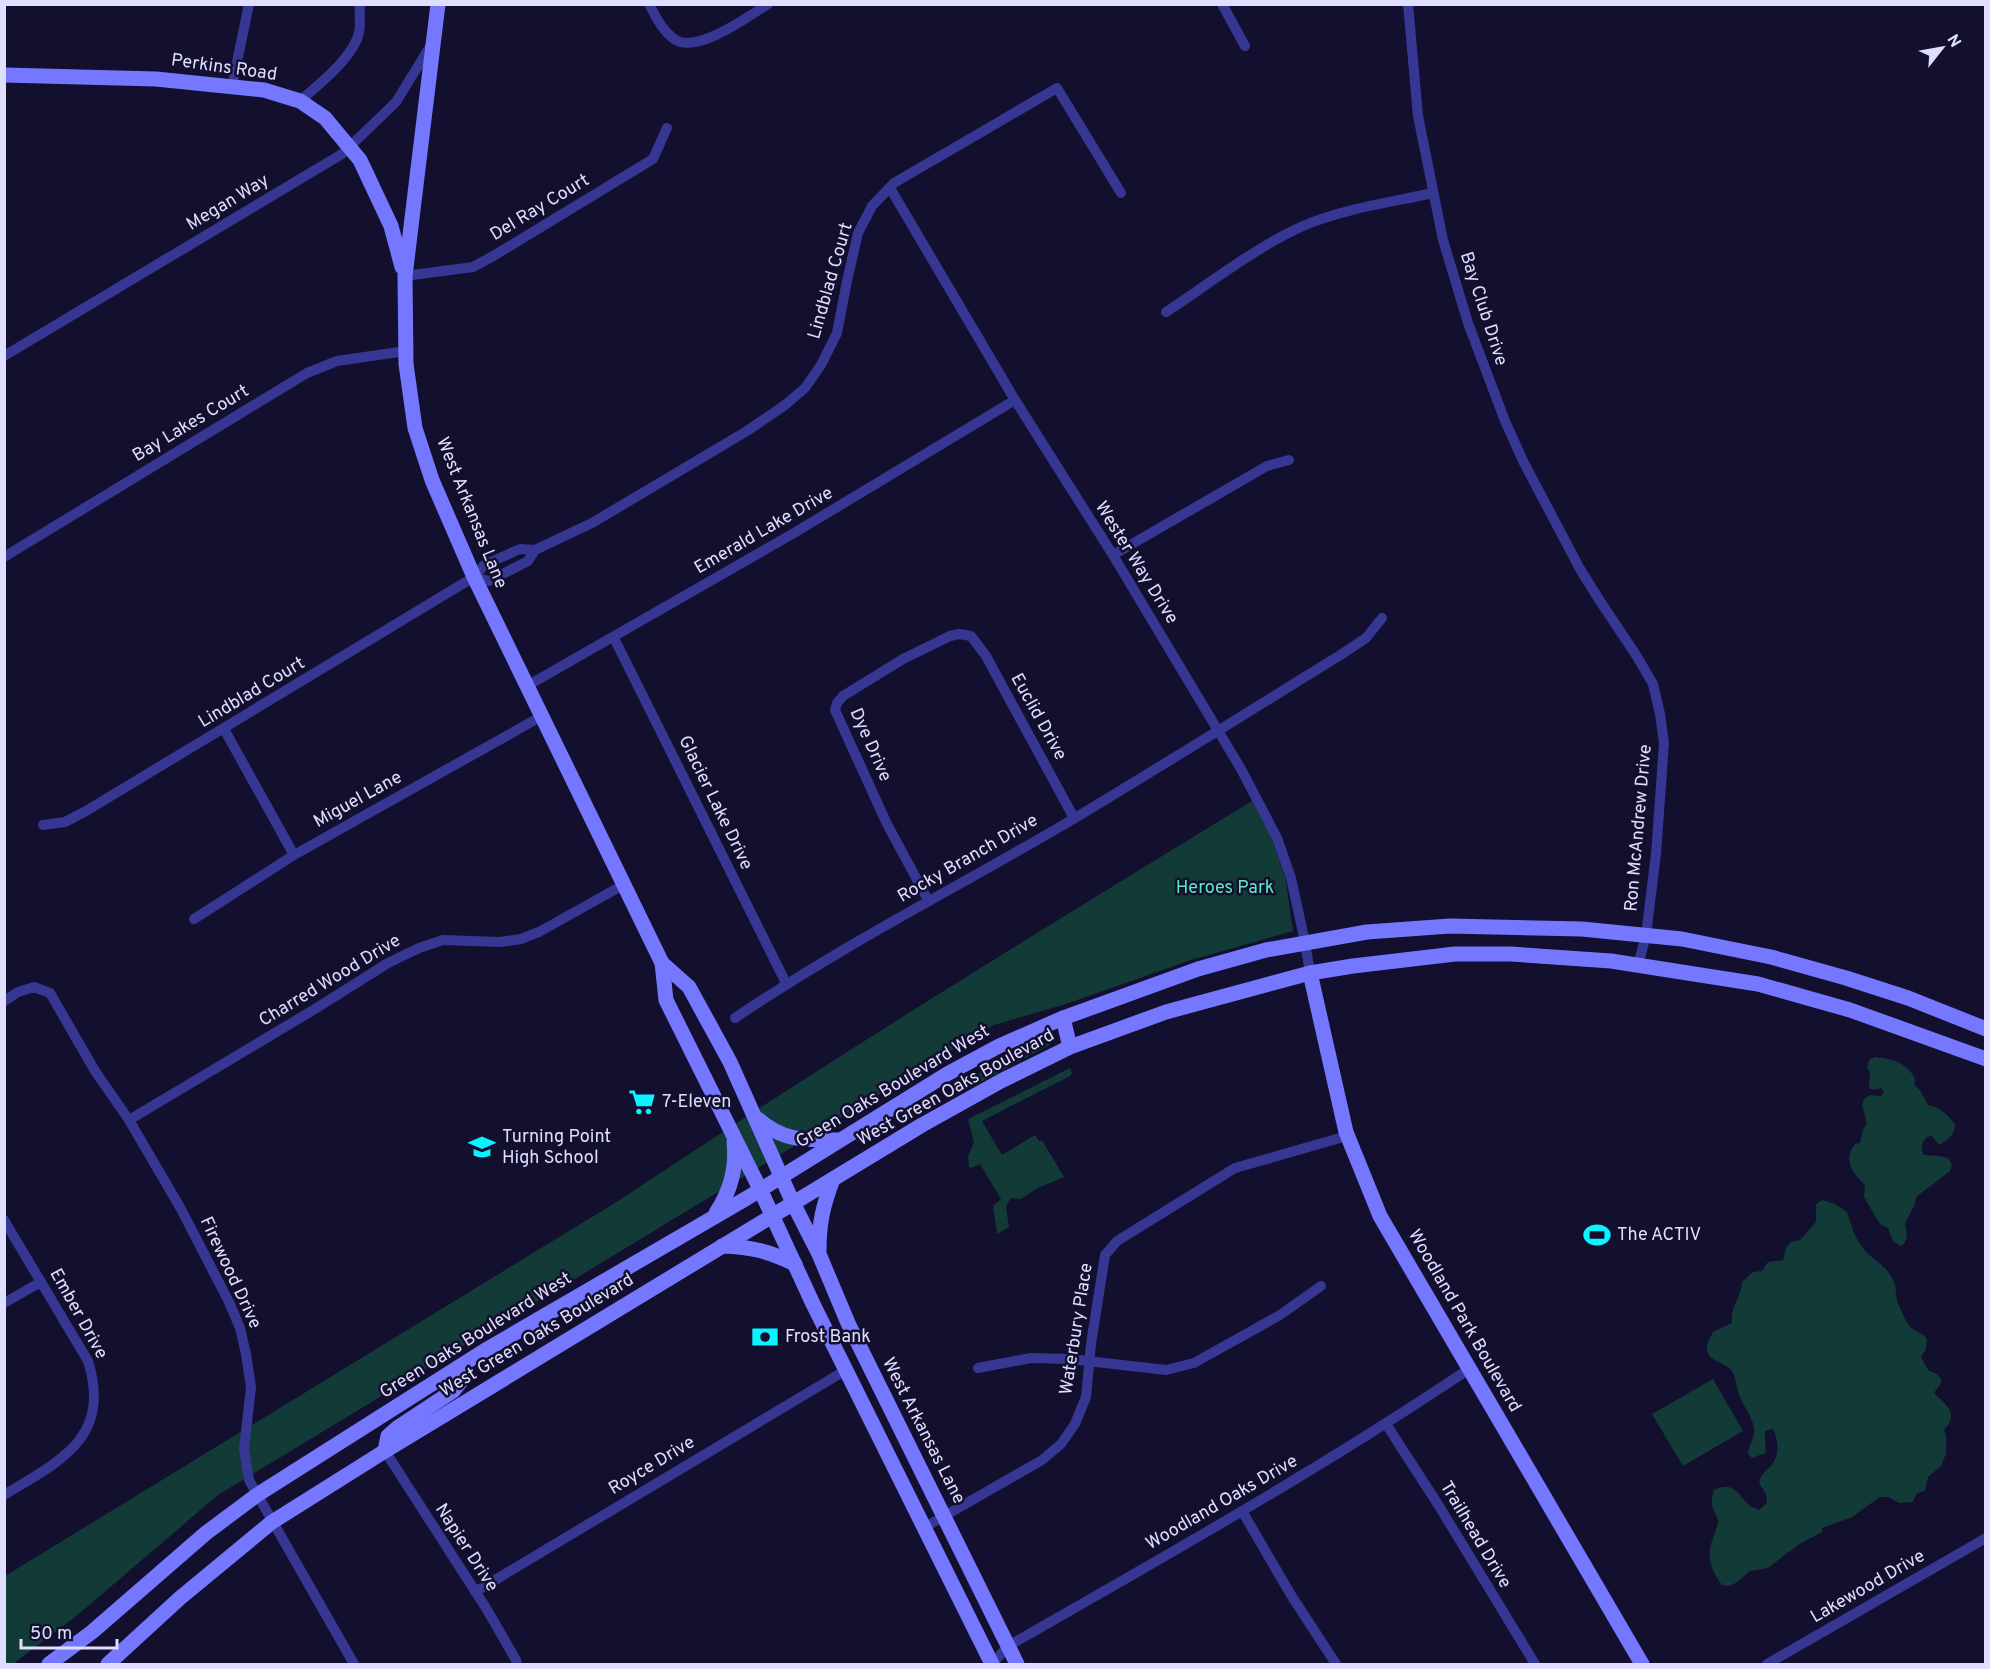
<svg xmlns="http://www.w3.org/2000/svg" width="1990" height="1669" viewBox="0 0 1990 1669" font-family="Overpass,sans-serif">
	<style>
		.green { fill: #123a36 }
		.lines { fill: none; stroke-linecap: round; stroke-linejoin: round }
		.street { stroke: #363793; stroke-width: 10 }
		.secondary { stroke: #7578ff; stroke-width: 15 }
		.labels { text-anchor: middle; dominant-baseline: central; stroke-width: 5; stroke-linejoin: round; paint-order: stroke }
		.street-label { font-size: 18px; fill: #e0deff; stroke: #130f2f }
		.park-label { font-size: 18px; fill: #5cecc1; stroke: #130f2f }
		.poi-label { font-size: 18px; fill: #e0deff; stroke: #130f2f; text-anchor: start }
	</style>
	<rect width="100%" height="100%" fill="#130f2f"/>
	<g class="green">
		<path d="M 1252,801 L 1271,836 L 1286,881 L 1293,931 L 1191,960 L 1066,1004 L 994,1025 L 218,1495 L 80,1613 L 13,1664 L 5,1664 L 5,1576 L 618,1201 C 826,1062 1039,931 1252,801 Z"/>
		<path d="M 1049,1037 L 1054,1040 L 1048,1046 L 969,1088 L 966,1088 L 965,1084 C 990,1066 1019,1043 1049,1037 Z"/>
		<path d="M 1876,1057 C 1892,1059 1908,1063 1915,1079 L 1914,1084 L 1921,1092 L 1928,1105 C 1940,1107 1948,1115 1955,1124 C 1955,1134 1948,1141 1939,1145 L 1931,1135 C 1922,1139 1919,1147 1924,1155 L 1939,1156 L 1948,1158 L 1952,1165 L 1950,1171 L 1916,1197 L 1915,1204 L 1905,1223 L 1907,1237 L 1904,1244 L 1900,1246 L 1893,1241 L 1888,1228 L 1880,1224 L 1864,1197 L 1865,1185 C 1853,1173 1842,1160 1855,1144 L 1860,1143 L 1863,1130 L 1867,1123 L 1862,1105 L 1864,1099 L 1870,1095 L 1881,1096 L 1884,1092 L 1882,1088 L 1874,1090 L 1869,1088 L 1870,1072 L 1867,1067 L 1870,1059 Z"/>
		<path d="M 1070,1068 L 1072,1073 L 1070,1076 L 982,1121 L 1002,1155 L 1035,1135 L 1039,1141 L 1042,1140 L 1064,1177 L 1036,1189 L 1021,1199 L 1011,1198 L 1006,1207 L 1009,1227 L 997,1234 L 993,1206 L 1001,1199 L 980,1164 L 971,1168 L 969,1167 L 968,1156 L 974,1142 L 968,1119 Z"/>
		<path d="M 1822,1200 L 1835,1204 L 1847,1212 L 1854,1233 L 1860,1244 L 1867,1253 L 1886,1269 L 1892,1278 L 1895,1284 L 1897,1301 L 1907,1323 L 1911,1328 L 1925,1336 L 1927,1340 L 1926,1349 L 1921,1357 L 1928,1370 L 1937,1374 L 1941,1379 L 1941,1383 L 1934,1393 C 1945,1405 1960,1412 1944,1430 L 1946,1436 L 1946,1454 L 1941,1466 L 1928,1477 L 1925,1491 L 1917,1493 L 1913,1502 L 1899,1503 L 1888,1497 L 1880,1497 L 1852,1517 L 1822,1528 L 1822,1532 L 1798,1545 L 1768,1568 L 1750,1571 L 1736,1583 L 1728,1586 L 1722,1585 C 1712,1572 1706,1557 1712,1541 C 1714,1535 1717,1529 1718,1522 C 1718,1517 1715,1514 1713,1509 C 1711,1503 1712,1496 1714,1490 C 1740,1478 1738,1504 1759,1510 L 1767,1503 L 1766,1494 L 1759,1483 C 1762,1471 1767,1472 1773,1463 C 1780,1454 1778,1439 1773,1429 L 1765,1431 C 1764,1439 1767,1446 1765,1453 L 1752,1458 L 1748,1454 C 1748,1444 1756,1437 1754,1427 C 1751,1415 1744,1407 1740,1397 C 1736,1388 1737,1378 1731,1370 C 1725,1362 1708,1362 1707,1349 C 1706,1344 1711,1336 1713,1332 L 1732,1323 C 1730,1305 1741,1299 1742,1282 L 1753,1272 L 1762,1271 L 1768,1262 L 1783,1260 L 1786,1248 L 1791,1242 L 1800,1240 L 1816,1222 L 1816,1204 Z"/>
		<path d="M 1713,1379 L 1743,1431 L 1683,1466 L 1652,1414 Z"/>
	</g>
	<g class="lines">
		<g class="street">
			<path d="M 649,4 C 656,17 662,30 674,39 C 696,55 749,16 768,4"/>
			<path d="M 1222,4 L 1245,46"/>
			<path d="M 1408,4 L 1418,116 L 1443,240 L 1468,323 L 1505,421 L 1523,461 L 1580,569 L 1600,601 L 1636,655 L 1653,684 L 1660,714 L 1664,743 L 1656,854 L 1646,935 L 1638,965"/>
			<path d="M 232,86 L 249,4"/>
			<path d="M 300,101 C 319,84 353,58 359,33 C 361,24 359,14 360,4"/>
			<path d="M 890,188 L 1015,400 L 1113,555 L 1241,769 L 1277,838 L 1291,878 L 1305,942 L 1310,973"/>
			<path d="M 405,276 L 473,267 L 495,255 L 653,159 L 667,128"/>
			<path d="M 1166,312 C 1210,283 1256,247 1303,226 C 1341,209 1393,202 1433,193"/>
			<path d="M 4,356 L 342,154 L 396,102 L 431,45"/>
			<path d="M 1113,555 L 1267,466 L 1289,460"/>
			<path d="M 4,557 L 307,373 L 337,361 L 406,351"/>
			<path d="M 474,577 L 489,581 L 528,561 L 535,550"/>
			<path d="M 614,638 L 786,983"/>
			<path d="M 527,686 L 794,533 L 1015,400"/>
			<path d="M 224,729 L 294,855"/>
			<path d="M 43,825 L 65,822 L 86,811 L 474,577 L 484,565 L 520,549 L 535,550 L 592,523 L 747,431 L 785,405 L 805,388 L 821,365 L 837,333 L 847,281 L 858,233 L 872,206 L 894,183 L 1057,88 L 1121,193"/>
			<path d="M 928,900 L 887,824 L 835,710 L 837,703 L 843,696 L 903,659 L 950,636 L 959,634 L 971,636 L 986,656 L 1074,818"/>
			<path d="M 194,919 L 294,855 L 542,716"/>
			<path d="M 4,1001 L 18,992 L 34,987 L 50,993 L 95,1071 L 129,1120 L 181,1209 L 229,1302 L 240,1328 L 246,1354 L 251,1387 L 244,1449 L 249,1480 L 354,1664"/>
			<path d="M 735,1018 C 844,944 962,885 1075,818 C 1165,764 1253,709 1342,654 L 1366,638 L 1382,618"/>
			<path d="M 129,1120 L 315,1009 L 388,963 L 419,948 L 443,940 L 500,942 L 521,939 L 539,932 L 625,884"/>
			<path d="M 4,1220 L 88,1361 C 112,1438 60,1461 4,1495"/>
			<path d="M 4,1303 L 41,1282"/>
			<path d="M 978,1368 L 1031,1358 L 1070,1359 L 1166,1370 L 1194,1363 L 1280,1315 L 1321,1286"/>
			<path d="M 1386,1424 L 1439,1506 L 1535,1664"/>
			<path d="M 385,1451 L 486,1608 L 516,1660 L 517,1664"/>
			<path d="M 1242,1511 L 1291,1595 L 1336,1664"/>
			<path d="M 925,1527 L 1042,1460 L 1061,1444 L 1075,1424 L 1086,1397 L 1091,1344 L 1105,1255 L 1117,1241 L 1235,1168 L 1347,1136"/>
			<path d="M 475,1592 L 846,1370"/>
			<path d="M 992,1664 L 1008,1646 C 1164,1557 1320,1469 1469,1369"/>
			<path d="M 1767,1664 L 1986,1538"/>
		</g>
		<g class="secondary">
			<path d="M 438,4 L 405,276 L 406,364 L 415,428 L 432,480 L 474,577 L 662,963 L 666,1000 L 760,1189 L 813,1304 L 992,1664"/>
			<path d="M 4,75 L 156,79 L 264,90 L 300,101 L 325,118 L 360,160 L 391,226 L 402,267"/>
			<path d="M 662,963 L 689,987 L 730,1062 L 793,1203 L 819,1254 L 848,1323 L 1017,1664"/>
			<path d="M 1310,973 L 1346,1132 L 1380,1216 L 1642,1664"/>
			<path d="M 1063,1018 L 1070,1047"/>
			<path d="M 758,1119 C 784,1142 807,1140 839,1140"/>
			<path d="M 716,1213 C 730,1192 737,1168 734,1142"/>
			<path d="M 722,1246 C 752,1247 768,1251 795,1264"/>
			<path d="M 819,1251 C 819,1222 823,1206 833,1179"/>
			<path d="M 385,1451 L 388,1436 L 397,1428 L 453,1391 L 461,1381 L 463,1373 L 461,1366"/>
			<path d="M 49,1664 L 92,1632 L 206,1533 L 257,1495 L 484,1351 L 747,1198 L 947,1074 L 999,1046 L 1063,1018 L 1198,969 L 1266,950 L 1367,932 L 1450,926 L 1582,929 L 1682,939 L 1771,957 L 1846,978 L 1908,998 L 1986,1029"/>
			<path d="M 108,1664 L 180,1598 L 272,1522 L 385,1451 L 922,1125 L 1001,1081 L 1070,1047 L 1166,1012 L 1310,973 L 1353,966 L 1455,954 L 1511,954 L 1611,961 L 1758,984 L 1850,1010 L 1986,1059"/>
		</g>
	</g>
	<defs>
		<symbol id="supermarket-bare" viewBox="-9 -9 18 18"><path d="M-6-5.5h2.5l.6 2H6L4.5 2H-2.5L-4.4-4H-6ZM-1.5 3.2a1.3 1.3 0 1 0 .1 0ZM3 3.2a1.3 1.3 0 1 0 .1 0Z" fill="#0af3ff" stroke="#130f2f" stroke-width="2.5" paint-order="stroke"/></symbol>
		<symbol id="school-bare" viewBox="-9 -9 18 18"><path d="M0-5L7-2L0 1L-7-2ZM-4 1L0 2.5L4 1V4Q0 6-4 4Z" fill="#0af3ff" stroke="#130f2f" stroke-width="2.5" paint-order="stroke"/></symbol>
		<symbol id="stadium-bare" viewBox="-9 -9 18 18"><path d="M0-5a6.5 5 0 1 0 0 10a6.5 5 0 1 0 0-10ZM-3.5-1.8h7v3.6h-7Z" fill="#0af3ff" stroke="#130f2f" stroke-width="2.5" paint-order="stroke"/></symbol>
		<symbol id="bank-bare" viewBox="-9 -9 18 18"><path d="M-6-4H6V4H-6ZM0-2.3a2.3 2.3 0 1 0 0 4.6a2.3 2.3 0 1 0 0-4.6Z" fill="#0af3ff" stroke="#130f2f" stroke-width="2.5" paint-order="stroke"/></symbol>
	</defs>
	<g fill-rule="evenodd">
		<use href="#supermarket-bare" x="623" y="1083" width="38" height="38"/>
		<use href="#school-bare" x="463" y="1128" width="38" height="38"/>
		<use href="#stadium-bare" x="1578" y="1216" width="38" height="38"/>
		<use href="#bank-bare" x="746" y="1318" width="38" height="38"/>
	</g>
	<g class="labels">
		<g class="street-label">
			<text transform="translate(224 68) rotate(8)">Perkins Road</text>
			<text transform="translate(228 203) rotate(-31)">Megan Way</text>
			<text transform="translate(540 208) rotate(-31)">Del Ray Court</text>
			<text transform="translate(831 281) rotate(-74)">Lindblad Court</text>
			<text transform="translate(1483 309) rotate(72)">Bay Club Drive</text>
			<text transform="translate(191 424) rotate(-31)">Bay Lakes Court</text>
			<text transform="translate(471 513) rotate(68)">West Arkansas Lane</text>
			<text transform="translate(764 531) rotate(-30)">Emerald Lake Drive</text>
			<text transform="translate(1136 563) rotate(58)">Wester Way Drive</text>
			<text transform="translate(252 693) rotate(-31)">Lindblad Court</text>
			<text transform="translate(1038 717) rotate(61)">Euclid Drive</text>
			<text transform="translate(870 745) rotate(66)">Dye Drive</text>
			<text transform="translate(358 800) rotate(-29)">Miguel Lane</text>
			<text transform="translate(715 803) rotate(64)">Glacier Lake Drive</text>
			<text transform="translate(1639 828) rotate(-85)">Ron McAndrew Drive</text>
			<text transform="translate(968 859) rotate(-30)">Rocky Branch Drive</text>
			<text transform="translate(330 981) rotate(-31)">Charred Wood Drive</text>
			<text transform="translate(893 1087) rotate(-31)">Green Oaks Boulevard West</text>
			<text transform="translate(956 1088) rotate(-29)">West Green Oaks Boulevard</text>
			<text transform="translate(230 1273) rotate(65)">Firewood Drive</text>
			<text transform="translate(78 1314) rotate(61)">Ember Drive</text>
			<text transform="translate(1464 1321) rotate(60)">Woodland Park Boulevard</text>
			<text transform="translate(1077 1329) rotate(-81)">Waterbury Place</text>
			<text transform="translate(476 1336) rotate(-32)">Green Oaks Boulevard West</text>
			<text transform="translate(537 1336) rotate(-31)">West Green Oaks Boulevard</text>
			<text transform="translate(923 1431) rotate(63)">West Arkansas Lane</text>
			<text transform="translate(652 1466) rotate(-31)">Royce Drive</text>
			<text transform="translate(1222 1503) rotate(-30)">Woodland Oaks Drive</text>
			<text transform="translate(1475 1535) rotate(59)">Trailhead Drive</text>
			<text transform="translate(466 1548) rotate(57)">Napier Drive</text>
			<text transform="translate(1868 1587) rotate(-30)">Lakewood Drive</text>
		</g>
		<g class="park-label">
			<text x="1225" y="888">Heroes Park</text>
		</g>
		<g class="poi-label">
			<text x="662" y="1102">7-Eleven</text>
			<text x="502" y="1137">Turning Point<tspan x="502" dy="21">High School</tspan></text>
			<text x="1617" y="1235">The ACTIV</text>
			<text x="785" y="1337">Frost Bank</text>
		</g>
	</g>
	<rect width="1990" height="1669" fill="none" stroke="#e0deff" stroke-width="12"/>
	<g transform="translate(1942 48) rotate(59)" stroke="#130f2f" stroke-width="4.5" paint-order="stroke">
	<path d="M0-4.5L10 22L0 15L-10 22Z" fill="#e0deff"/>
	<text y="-9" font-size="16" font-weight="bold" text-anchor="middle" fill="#e0deff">N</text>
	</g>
	<path d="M21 1639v9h96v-9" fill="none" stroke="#e0deff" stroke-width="3"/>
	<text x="30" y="1639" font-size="18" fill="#e0deff" stroke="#130f2f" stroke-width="4.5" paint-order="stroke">50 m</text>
</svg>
